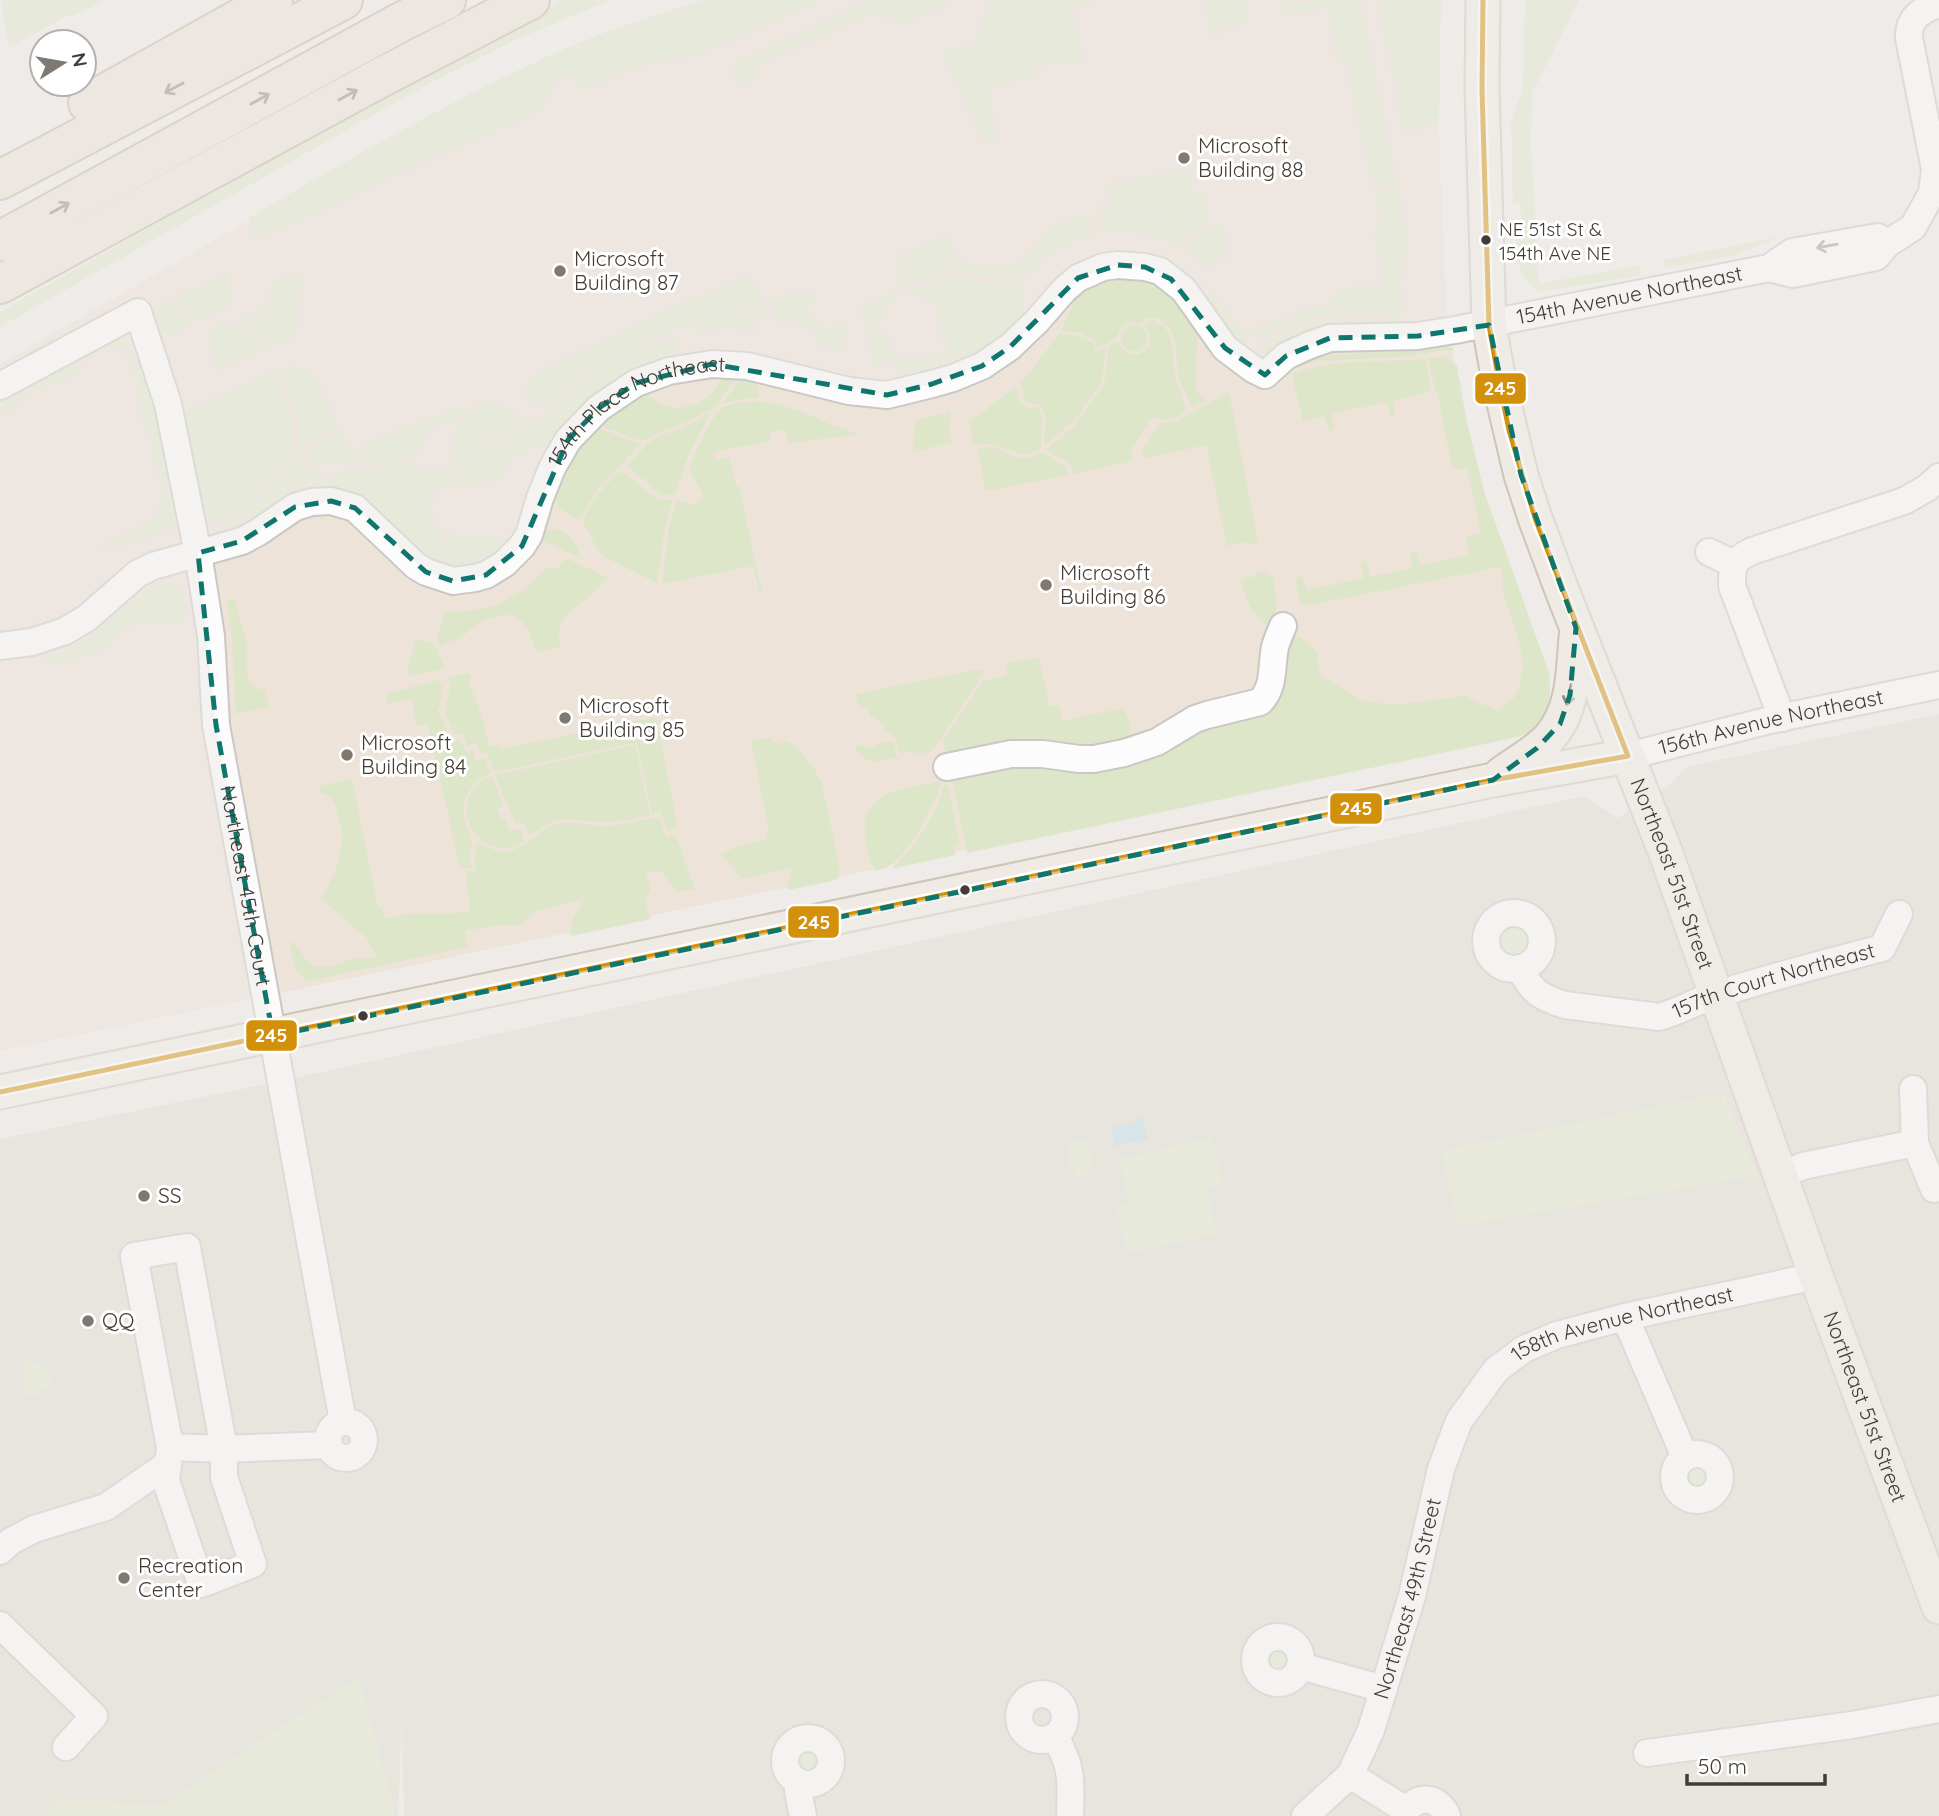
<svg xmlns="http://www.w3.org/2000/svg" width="1939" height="1816" font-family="Quicksand,sans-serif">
	<rect width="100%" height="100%" fill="#eeebe8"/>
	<!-- residential -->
	<path fill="#e1ddd6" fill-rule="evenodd" d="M1939,714V1816H404L402,1723L398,1816H0V1139L295,1078L1583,796L1618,818L1671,784L1686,767ZM1723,1093L1757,1176L1459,1225L1441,1151Z"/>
	<!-- commercial -->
	<path fill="#ede3d9" d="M715,0H1438V113L1447,328L1481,495L1549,677L1523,734L0,1051V364L378,146Z"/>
	<!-- green -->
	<path fill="#dee6ca" d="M1,0H105L75,15L64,17L9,48Z
		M562,0H611L517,39L419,89L0,327V312C99,257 197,201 295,143C382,93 470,40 562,0Z
		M703,0H818L717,47L685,56L636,66L586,89L576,75C553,74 547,89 541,108L254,240L250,217C355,156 460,95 571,46C614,28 659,14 703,0Z
		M869,0H950C943,9 934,9 923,13C916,16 909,20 902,24L899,19L890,23L882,8L752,68L757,78L741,86L733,69L737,62Z
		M992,0H1096L1071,6L1082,58L1035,67L1036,76L986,87L997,138L983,141L943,51L970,46L980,40L979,26Z
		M1204,0H1244L1247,22L1217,29L1218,36L1212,38Z
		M1281,0H1300L1303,6L1314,0H1361L1362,4L1360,5L1396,180L1374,190L1345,56L1337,57L1327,6L1284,14Z
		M1378,0H1441L1439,122C1427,123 1417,130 1405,133Z
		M1525,0H1579L1532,93L1531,148L1539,284L1639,265L1641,275L1538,292C1513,272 1518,257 1516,228L1522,227L1520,204H1513L1511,121L1523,90Z
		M1186,169L1191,193L1202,191L1208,219L1196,216L1170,214L1157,211L1134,210L1101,214L1102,204L1112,202L1109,185Z
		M1397,184L1408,240L1400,282L1402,312L1337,315L1333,296L1342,294V291L1384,282L1374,233L1382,231L1376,195Z
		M1132,213L1191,218L1209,223L1177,245C1151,231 1127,230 1098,232L1100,218Z
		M1073,216L1092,217L1090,234C1073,236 1056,249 1043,260C1036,266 1030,273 1022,276C1003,284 987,277 969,274C943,269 906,281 890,301C881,313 877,327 868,339L861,306C873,297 880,301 890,294C896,289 898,282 903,277C915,264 937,260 953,262C973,264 992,272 1012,265C1039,255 1042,227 1073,216Z
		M1222,225L1228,255L1207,268L1182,248L1210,228Z
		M1782,236L1731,256L1665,268L1663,260Z
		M945,238L956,259C935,258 912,261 897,277L899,268L896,258Z
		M292,275L302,276L296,331L289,337L267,347L253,324L242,320L247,316L261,311L275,284Z
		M227,276C243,313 220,307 197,320L186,311L178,297Z
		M745,276L750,287L755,285L763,300L738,313L716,314L705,320L669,327L651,344L587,374L574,384L564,390L550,407L523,399C525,389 528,378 538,375L539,371Z
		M1140,276L1170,290L1199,331L1197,338L1196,386L1198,393L1206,401L1191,408C1188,398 1182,387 1179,377C1173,352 1183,333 1156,317L1146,318L1141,324C1129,318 1120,325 1117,338L1097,348L1095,341L1080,333L1061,331L1081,286L1096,279Z
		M954,277L998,285L1020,282L1024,292L1023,321L980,353L955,365L953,359L941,362L943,370L909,378C898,364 891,360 873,364L870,345L880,331L887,334C889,341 891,351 898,355C909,362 938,355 950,351L940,330L939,307L933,300L908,293L930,282Z
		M792,292C801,291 810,292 816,299L781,328L769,303Z
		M1212,295C1235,303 1224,322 1244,330L1249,351L1234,342L1204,299L1208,296Z
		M174,299L183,314L191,322L174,335L167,334L156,337L153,316L161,305Z
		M764,305L768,312L757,318L754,329L722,328L698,331L697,324L706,323L717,318L744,315Z
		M1330,305L1332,316C1303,317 1280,324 1258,343L1254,329L1273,325L1278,320L1292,317L1302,310Z
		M804,314L822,324L821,329L832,332L833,328L842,326V340L844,350L821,345C817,329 811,328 797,322Z
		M1400,317V323L1354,326L1271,356L1262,346C1300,314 1352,319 1400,317Z
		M1152,320C1179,329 1170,358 1176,379C1179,390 1186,401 1185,412C1174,419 1165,422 1153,416L1131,450L1133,461L1073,474L1071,465L1046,450L1076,424L1104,385L1109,346L1118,341C1129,370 1164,348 1144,325Z
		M231,323C252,325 255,330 263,349L216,371C213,357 204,337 218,329L219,326Z
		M1121 338a13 13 0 1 1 26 0a13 13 0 1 1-26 0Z
		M1059,334L1079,336L1094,343L1096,352L1106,348L1101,383L1074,421L1044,446L1046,418L1040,404H1029L1025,401L1021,383Z
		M114,337L127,341L137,350L151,389L173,489L163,487C154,470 156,451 150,433C147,426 142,421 141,413C138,389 141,363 120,346C103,344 94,355 79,362L76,374L59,383L47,384L30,394L22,404L6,412L0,411V392Z
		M676,339L679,357L576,416L554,408L565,394L578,388L596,373L641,352Z
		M1445,346L1453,348L1454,351L1446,350L1403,357L1318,361L1298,366L1287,373L1284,369L1314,356L1403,351Z
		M1444,356L1457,366L1466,418L1484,491L1549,673C1553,699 1546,729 1518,737L967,853L952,778L1253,714L1292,636H1300L1317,652L1319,674L1363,701L1396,705L1465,696L1498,711C1504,707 1511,702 1515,696C1531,668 1517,633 1507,605C1503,593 1502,579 1500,567L1315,604L1302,605L1300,602L1295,578L1302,575L1307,590L1364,578L1361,562L1363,561H1366L1370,577L1413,568L1410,554L1412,552L1417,553L1420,566L1469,555L1466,536L1481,533L1467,468L1454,470L1452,468L1437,391H1435L1428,358Z
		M1425,358L1431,392L1393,400L1395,417L1390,416L1387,402L1331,414L1334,428L1329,431L1324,416L1303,421L1292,376C1312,360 1383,362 1411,360Z
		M293,367C319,371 333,415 342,436L328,432L311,441L299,449L296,438L300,428L292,402L278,371Z
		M274,373L288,405L294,427L290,437L295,453C287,461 278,468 271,476C264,484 261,493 256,500C246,513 230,526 214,521L209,512L205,514L206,518L202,520L183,426L184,417L189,410Z
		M738,374L715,407L687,422L661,431L645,440L635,439L596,424L645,390C659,410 684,413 705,399C713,394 718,385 722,377Z
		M744,375L757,378L758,398H746L722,404Z
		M1016,386L1021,404L1028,408L1038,407L1042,418L1041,449L1025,455L993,444L976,445L973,443L969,421L973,418L974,419Z
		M1229,392L1258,542L1250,544L1246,542L1227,546L1206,445L1143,459L1141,452L1160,423L1177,421Z
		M489,401H495L516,417H536L506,435L468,447L453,460C451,434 464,410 489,401Z
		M756,401C795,403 823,425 860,434L788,443L785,429L770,432L771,441L713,452L715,460L730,457L736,486H739L762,593H759L753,566L662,584L669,528L677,501C688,504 695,507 703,497L702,493L689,468L706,431L720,408L735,403Z
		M461,407L463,412L457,420C426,423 430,431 418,456L409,460L318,464L302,453L329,438L344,441L350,454L433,415L435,419Z
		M951,411L949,434L952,442L913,452C912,441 916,431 915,420Z
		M551,412L573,419L553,446C540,442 515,452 507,462C503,469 502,476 494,480C482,487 469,483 456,485L454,465L470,451L503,440Z
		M711,412L689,454L674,495H660L648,484L649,482L644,478L642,479L627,466L647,444L655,438L684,427Z
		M594,426L634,442L642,443L597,490L581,516L577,519L558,508L553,498L564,467Z
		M991,447C1002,449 1014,459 1025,458C1030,458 1037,454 1042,452L1066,467L1067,475L986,491L977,449Z
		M297,458C307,468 314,463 322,477C304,486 284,482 265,492L272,480Z
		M409,463C418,476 438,470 451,467L452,485L436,490L432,499C421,493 409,491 398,486C389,481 382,474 375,467Z
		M372,467C391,490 409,489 432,503L429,512L440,528L445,532L439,567L431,564L379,512L367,503L219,532L220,528C244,526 252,500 273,492C286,486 301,489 315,484C322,482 328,477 335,475C347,471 360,469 372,467Z
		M621,471L659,500H672L664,534L657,583L603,556C593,548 592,533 583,524C587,504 606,484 621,471Z
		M162,490L173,492L180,526L102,551L101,549L105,546L139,529C143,524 148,523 153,519C161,512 161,500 162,490Z
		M555,529C574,534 575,544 583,560L538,538C540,530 548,529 555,529Z
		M448,534C469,542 483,530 506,539L498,547L502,551C483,570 467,568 442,568Z
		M566,558L609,578C603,583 598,589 592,594C571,612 554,616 560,648L535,652C529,618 515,607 481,621C475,624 470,631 464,635C457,640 447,642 439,646L436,639L446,612C490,611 516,602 546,568C556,571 561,565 566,558Z
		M1267,571L1268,575L1272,574C1276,592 1281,611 1269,627C1252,615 1245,600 1241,580L1253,577L1256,573Z
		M174,583L180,586L184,599L180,624L145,621L126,626L109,643L92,655L77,657L63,663L49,660L44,661L43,658C61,652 77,645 93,634C116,618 144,583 174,583Z
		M227,598L235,601C238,614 243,626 246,639C250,659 237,686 265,690L269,707L236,714L232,640Z
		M417,639L435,645L445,669L408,676L407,668Z
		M1039,657L1050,707L1059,705L1062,721L1123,708L1130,723L1129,739L1094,747L946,755L943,741L983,681L1007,675V663Z
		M979,669L984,672L932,751L915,755L914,751L902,754L899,752L896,737L889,734L888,731H884L883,724L876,720L875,717L870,718L868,708L862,709L859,706L856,694Z
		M470,673L471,679L468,680L482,717L489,747L500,745L501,749L656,717L678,828L668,831L661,812L652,814L637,742L494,772L487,752L481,754L476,742L468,746L462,733L455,735L444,711L448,709L446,702L449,700L447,694L451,692L448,686L452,684L448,677Z
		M439,680L443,689L440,691L443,697L438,700L441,706L437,708L452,743L460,740L466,752L472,750L477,761L485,758L490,773C471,781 459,801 465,822C468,833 472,837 473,849L469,850L471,868L460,869L428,724L417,726L411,699L388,704L386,694Z
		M767,738H772V742L782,744L784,740L793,744L802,753L815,770L822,784L839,864L838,878L832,881L788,890L787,883L793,868L743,879L720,854L736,847L767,839L768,827L751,741Z
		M887,740L888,742L893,741L897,758L891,760L890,758L884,759V761C869,764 862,759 854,748L861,744L867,749Z
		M635,745L650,815C636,818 621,822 606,822C571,823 559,810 529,837L523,822L516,824L495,775Z
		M492,776L503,806L497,808L502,819L505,818L510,831L520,828L525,841C477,871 440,794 492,776Z
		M352,779L378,908L382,907L385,919L410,913H456L470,911L466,872L476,871L474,855H477L476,841C485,846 495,853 506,852C527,850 537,829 557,824C573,820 589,826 605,826C624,825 641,821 659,817L666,837L675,834L695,889L677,892L662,872L647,873L646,877C656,888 648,889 646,900C645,906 649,914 651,919L571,936C569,920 578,911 584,899L537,911L519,925H497L465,931L467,947L309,981C293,976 293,956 290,941C301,946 302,959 312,964C329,973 339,960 355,959C362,958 370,959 377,958L366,937L321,899C333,879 342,858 342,835C342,828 339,819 337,813C335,803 331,795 320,793L319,786Z
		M942,781C934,805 903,873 875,870C868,860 865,845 865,833C862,788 909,789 942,781Z
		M948,785L959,842L954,849L955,855L891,869C916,845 934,820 944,786Z
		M1500 941a14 14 0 1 1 28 0a14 14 0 1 1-28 0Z
		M1722,1093L1757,1176L1459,1226L1441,1151Z
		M1083,1138C1090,1144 1093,1162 1091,1171L1082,1176H1077C1070,1168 1065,1153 1068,1143Z
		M1212,1138L1223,1184L1207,1188L1217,1234L1127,1254L1116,1205L1129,1202L1119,1159Z
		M35,1361L52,1373V1384L32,1397L24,1393L22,1362Z
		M1683 1477a14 14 0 1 1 28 0a14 14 0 1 1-28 0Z
		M1264 1660a14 14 0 1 1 28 0a14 14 0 1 1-28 0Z
		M359,1676L396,1816H46L58,1798L161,1806Z
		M794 1760a14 14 0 1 1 28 0a14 14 0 1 1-28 0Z"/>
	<!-- water -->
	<path fill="#bcdbe9" d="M1143,1118L1148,1139L1114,1146L1111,1128L1135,1123V1120Z"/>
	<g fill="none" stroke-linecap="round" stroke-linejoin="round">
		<!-- minor casing -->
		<g stroke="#cac7c4" stroke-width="30">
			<g id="minor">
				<path d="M1769,268L1793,274L1876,257L1887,244L1913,227L1932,193L1935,169L1909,38C1908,18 1921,10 1939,4"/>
				<path id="s1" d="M0,386L138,312L168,404L198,553L211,636L216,725L343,1422"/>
				<path d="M1709,552L1734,564"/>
				<path id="s2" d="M0,646L32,642L65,631L87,618L137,574L153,566L242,541L257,533L295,507L312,502L331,501L355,508L416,566L426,572L453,581L475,578L486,575L504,564L522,546L529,535L540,498L552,468L568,440L599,408L636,383L669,371L712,364L747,366L849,391L887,395L932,384L953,378L982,366L1010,347L1037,321L1064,290L1078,278L1103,267L1118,265L1145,267L1160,271L1184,290L1225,348L1253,369L1265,375L1286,356L1310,345L1330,338L1418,336L1455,330L1769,268L1792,252L1878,237L1887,244"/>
				<path d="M1782,718L1732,586C1732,565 1733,560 1752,551L1904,501L1927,488L1939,477"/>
				<path id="s3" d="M1628,756L1770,720L1939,685"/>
				<path d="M947,767L1011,754H1043L1079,759H1094L1124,753L1157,742L1195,719L1207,715L1260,702C1275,687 1271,667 1275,647C1277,640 1280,633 1283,626"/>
				<circle cx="1514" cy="941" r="28"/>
				<path id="s4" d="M1520,968C1532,992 1539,997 1565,1005L1659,1017C1679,1012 1696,1001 1715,995C1770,977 1826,963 1882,948L1899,914"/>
				<path d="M1913,1089L1915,1143L1934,1189"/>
				<path d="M1781,1175L1803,1166L1915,1143"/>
				<path d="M187,1247L224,1449V1477L253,1564L201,1584L166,1481L170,1447L134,1256Z"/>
				<path d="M1625,1317L1685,1457"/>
				<circle cx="346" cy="1440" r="18"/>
				<path d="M170,1447L224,1449L329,1445"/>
				<circle cx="1697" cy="1477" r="23"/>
				<path d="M0,1551L11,1541L34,1529L106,1507L168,1464"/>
				<path d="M0,1625L94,1716L66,1747"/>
				<circle cx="1278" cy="1660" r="23"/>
				<path d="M1300,1666L1384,1689"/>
				<circle cx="1042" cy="1717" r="23"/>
				<path d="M1055,1736C1073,1769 1071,1780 1070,1816"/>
				<circle cx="808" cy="1761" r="23"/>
				<path d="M1647,1753L1852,1725L1939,1709"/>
				<path d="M1350,1775L1406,1810"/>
				<path d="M800,1783L798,1791L803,1816"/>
				<path id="s5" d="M1305,1816L1350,1775L1371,1730L1412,1596L1441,1469L1459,1421L1496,1370L1524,1349L1557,1335L1625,1317L1816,1276"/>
				<path d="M1404,1816C1413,1794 1438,1794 1447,1816"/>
			</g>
		</g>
		<!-- major casing -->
		<g stroke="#cfc5b7" stroke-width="37">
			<g id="major">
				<path id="s6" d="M1483,0L1482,89L1489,325L1499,382L1521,475L1535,518L1563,593L1665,851L1816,1276L1939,1607"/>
				<path d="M1501,774C1517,762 1537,752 1550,737C1574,709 1573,672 1576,637"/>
				<path d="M0,1092L1493,780L1628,756"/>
			</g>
		</g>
		<!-- highway casing -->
		<g stroke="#c4b6a5" stroke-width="42">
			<path id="highway" d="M88,103L273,0
				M0,180L343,0
				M0,241L401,22L446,0
				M0,284L378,79L530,0"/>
		</g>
		<!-- minor -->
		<use href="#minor" stroke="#fcfcfc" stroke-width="26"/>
		<!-- major -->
		<use href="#major" stroke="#efeae4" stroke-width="33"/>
		<!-- highway -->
		<use href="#highway" stroke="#e9e2da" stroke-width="38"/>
		<!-- bus-1 casing -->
		<g stroke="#fff" stroke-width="10">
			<path id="bus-1" d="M1483,0L1482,89L1489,325L1499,382L1509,430L1535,518L1628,756
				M0,1092L1493,780L1628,756"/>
		</g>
		<!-- bus-1 -->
		<use href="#bus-1" stroke="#d3910b" stroke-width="5"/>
	</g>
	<!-- one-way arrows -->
	<defs><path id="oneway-shaft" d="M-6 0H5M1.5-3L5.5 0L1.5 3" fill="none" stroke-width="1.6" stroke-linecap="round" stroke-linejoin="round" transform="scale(1.75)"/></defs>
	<g stroke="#8e877f">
		<use href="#oneway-shaft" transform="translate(174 88) rotate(152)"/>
		<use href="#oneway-shaft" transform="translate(348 95) rotate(-29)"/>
		<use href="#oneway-shaft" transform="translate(260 99) rotate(-29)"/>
		<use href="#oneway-shaft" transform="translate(60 208) rotate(-29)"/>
	</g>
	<use stroke="#a09c98" href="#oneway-shaft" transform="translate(1827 246) rotate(170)"/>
	<use stroke="#908a84" href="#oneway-shaft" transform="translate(1569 695) rotate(102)"/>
	<!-- marked area -->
	<path d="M0 0H1939V1816H0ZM1118,265L1145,267L1171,279L1225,348L1265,375L1286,356L1330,338L1418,336L1489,325L1521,475L1576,628L1570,695L1560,724L1537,748L1493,780L273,1036L216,725L198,553L242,541L295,507L331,501L355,508L426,572L453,581L486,575L522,546L568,440L599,408L636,383L712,364L887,395L932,384L982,366L1010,347L1078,278Z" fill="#eeebe8" fill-opacity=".55" fill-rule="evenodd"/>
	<path fill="none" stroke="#0f766e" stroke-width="5" stroke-dasharray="14 9" stroke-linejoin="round" d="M1118,265L1145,267L1171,279L1225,348L1265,375L1286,356L1330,338L1418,336L1489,325L1521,475L1576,628L1570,695L1560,724L1537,748L1493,780L273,1036L216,725L198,553L242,541L295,507L331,501L355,508L426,572L453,581L486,575L522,546L568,440L599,408L636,383L712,364L887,395L932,384L982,366L1010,347L1078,278Z"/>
	<!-- markers -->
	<g fill="#7f7974" stroke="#fff" stroke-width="2.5">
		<circle cx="1184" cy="158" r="7"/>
		<circle cx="560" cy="271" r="7"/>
		<circle cx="1046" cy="585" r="7"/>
		<circle cx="565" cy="718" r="7"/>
		<circle cx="347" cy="755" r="7"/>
		<circle cx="144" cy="1196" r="7"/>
		<circle cx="88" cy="1321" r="7"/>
		<circle cx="124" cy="1578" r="7"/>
	</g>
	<g fill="#433c35" stroke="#fff" stroke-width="2.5">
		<circle cx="1486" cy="240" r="6"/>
		<circle cx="965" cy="890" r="6"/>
		<circle cx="363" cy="1016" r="6"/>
	</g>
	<g text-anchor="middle" stroke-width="6" stroke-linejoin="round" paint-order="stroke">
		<!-- bus labels -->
		<g font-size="19" fill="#433c35" stroke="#fff" text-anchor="start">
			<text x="1499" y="236">NE 51st St &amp;<tspan x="1499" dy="24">154th Ave NE</tspan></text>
		</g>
		<!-- poi labels -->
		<g font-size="21" fill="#433c35" stroke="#fff" text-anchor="start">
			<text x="1198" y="153">Microsoft<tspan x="1198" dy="24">Building 88</tspan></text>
			<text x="574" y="266">Microsoft<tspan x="574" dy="24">Building 87</tspan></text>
			<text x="1060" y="580">Microsoft<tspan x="1060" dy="24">Building 86</tspan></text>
			<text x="579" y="713">Microsoft<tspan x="579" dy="24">Building 85</tspan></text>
			<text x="361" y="750">Microsoft<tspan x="361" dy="24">Building 84</tspan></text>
			<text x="158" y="1203">SS</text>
			<text x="102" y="1328">QQ</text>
			<text x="138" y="1573">Recreation<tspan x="138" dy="24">Center</tspan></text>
		</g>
		<!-- street labels -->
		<g font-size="21" fill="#433c35" stroke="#fff">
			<text dy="7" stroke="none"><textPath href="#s2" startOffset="1906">154th Avenue Northeast</textPath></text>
			<text dy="7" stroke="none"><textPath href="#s2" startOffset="791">154th Place Northeast</textPath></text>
			<text dy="7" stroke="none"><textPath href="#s3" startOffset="147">156th Avenue Northeast</textPath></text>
			<text dy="7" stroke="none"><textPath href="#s6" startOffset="905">Northeast 51st Street</textPath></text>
			<text dy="7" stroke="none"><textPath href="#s1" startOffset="742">Northeast 45th Court</textPath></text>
			<text dy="7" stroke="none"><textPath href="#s4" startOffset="276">157th Court Northeast</textPath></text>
			<text dy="7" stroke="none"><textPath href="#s5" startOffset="632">158th Avenue Northeast</textPath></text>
			<text dy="7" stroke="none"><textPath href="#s6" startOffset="1472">Northeast 51st Street</textPath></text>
			<text dy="7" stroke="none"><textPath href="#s5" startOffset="247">Northeast 49th Street</textPath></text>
		</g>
	</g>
	<g stroke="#fff" stroke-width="2.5">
		<rect x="1474" y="372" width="53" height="33" rx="7" fill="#d3910b"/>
		<rect x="1329" y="792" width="54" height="33" rx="7" fill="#d3910b"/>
		<rect x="787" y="905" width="53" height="34" rx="7" fill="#d3910b"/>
		<rect x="245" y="1019" width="53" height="33" rx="7" fill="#d3910b"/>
	</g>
	<g font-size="19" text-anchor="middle" font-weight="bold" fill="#fff">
		<text x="1500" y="395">245</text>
		<text x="1356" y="815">245</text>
		<text x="814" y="929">245</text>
		<text x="271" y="1042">245</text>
	</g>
	<!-- north arrow -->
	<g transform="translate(63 63) rotate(79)"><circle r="33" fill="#ffffff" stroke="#b4b1ae" stroke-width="2"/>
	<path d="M0-5L12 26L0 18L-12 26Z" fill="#7f7974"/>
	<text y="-10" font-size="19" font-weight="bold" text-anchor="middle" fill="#433c35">N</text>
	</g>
	<!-- scale -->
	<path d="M1687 1774v10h138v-10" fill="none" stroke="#433c35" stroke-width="3.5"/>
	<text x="1698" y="1774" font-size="21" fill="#433c35" stroke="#ffffff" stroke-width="5" paint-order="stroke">50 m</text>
</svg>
